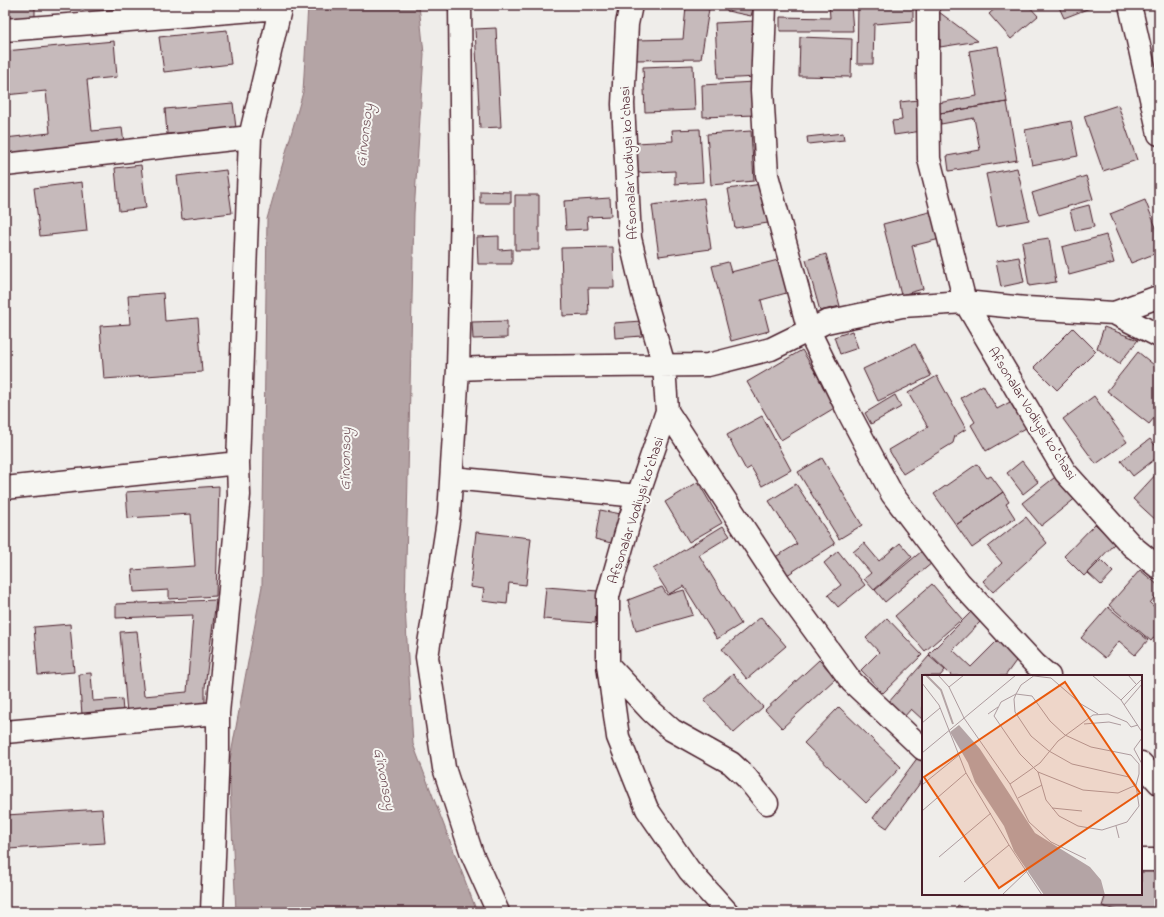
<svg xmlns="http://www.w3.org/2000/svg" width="1164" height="917" font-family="'Indie Flower',sans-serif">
	<rect width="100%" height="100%" fill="#efedea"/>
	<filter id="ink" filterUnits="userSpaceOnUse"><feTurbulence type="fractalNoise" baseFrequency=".025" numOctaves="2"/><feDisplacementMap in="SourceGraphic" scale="8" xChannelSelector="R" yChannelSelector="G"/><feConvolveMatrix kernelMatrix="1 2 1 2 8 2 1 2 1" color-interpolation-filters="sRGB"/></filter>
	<g filter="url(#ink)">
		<!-- water -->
		<path fill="#b4a4a5" stroke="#8a6f74" d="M308,5H419L424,54L414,213L405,607L413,744L477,912H236L229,765L262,586L267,219L303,92Z"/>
		<!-- building -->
		<path fill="#c6babb" stroke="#4a1f2b" d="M5,5H35V19L5,21Z
			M728,5H754L751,16L727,11Z
			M829,5H851L853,31H780V17L830,18Z
			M858,5H913V21L874,24L873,64H857Z
			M999,5H1028L1038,16L1011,39L989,14Z
			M1058,5H1094L1095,6L1064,18Z
			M686,7L709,9L701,59L635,60V40L683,39Z
			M939,12L978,41L940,47Z
			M755,21L757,77L718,79L715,23Z
			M496,28L501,127L480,128L475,29Z
			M227,30L231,64L164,72L159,37Z
			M800,37L852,39L851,77L799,76Z
			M114,41L117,77L87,80L92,131L122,128L124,143L5,155V138L50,133L46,91L5,95V51Z
			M998,46L1007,102L940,113L938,103L977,96L969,51Z
			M693,65L695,110L645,112L643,67Z
			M754,82L755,115L703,117L702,85Z
			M918,100L922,131L894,135L892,121L902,120L900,102Z
			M1007,102L1017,160L949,171L947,156L980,150L974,118L941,124L940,113Z
			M233,103L236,128L167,134L165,109Z
			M1118,105L1137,160L1103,171L1084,116Z
			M1071,121L1078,156L1032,165L1025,130Z
			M700,129L703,182L675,184V171L637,173L636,143L673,141L672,130Z
			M751,131L754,181L711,185L707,134Z
			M843,133L844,140L808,144L807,137Z
			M141,165L146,208L119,211L115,168Z
			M1017,168L1029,220L997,226L986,174Z
			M226,170L232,213L182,219L177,176Z
			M1086,176L1093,199L1039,215L1032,193Z
			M82,182L87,231L40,236L34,188Z
			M761,184L768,223L735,228L728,189Z
			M480,191L511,192V203H480Z
			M515,195H539V250H515Z
			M610,198L611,216L587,217L588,229L566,230L564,201Z
			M704,198L711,249L659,256L652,205Z
			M1145,200L1159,235V252L1131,263L1110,214Z
			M1089,205L1094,227L1075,231L1070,210Z
			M937,210L944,238L912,246L923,289L901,295L883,224Z
			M1106,235L1114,263L1069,275L1062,247Z
			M499,236V250L512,249V264H478L477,237Z
			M1049,238L1056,282L1029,286L1022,242Z
			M613,247L614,288H588L589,315L563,316L561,248Z
			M826,254L840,306L820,311L806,260Z
			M1019,257L1024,282L1001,287L996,261Z
			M782,259L790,292L761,300L769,331L731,341L712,266L728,262L731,272Z
			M163,293L165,321L198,318L202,372L104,379L100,326L130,324L128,296Z
			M507,321V338L473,339L472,322Z
			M641,321L642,336L615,338L614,323Z
			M1104,327L1138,340L1119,364L1097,348Z
			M1073,328L1096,351L1057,390L1034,367Z
			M852,331L858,348L840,354L834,337Z
			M915,344L931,376L878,401L863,369Z
			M802,350L836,407L781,440L747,382Z
			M1138,352L1159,369V412L1149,424L1107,391Z
			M937,376L966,429L955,436L953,443L903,474L889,450L928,427L908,393Z
			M983,385L997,409L1010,402L1026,428L986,451L971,425L975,422L961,398Z
			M895,395L901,407L871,424L865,413Z
			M1094,396L1127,442L1096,464L1063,419Z
			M762,416L791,470L762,486L751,467L746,470L727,435Z
			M1150,439L1159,450V456L1133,476L1121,461Z
			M822,458L862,525L839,539L798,472Z
			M1022,461L1038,482L1023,494L1007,473Z
			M977,464L987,478L991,476L1003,492L956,525L934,494Z
			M1159,471V521L1158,522L1133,499Z
			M1059,474L1077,497L1041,526L1022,503Z
			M698,482L722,523L689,542L665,502Z
			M796,484L835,544L784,577L772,559L797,544L769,501Z
			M219,486L216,596L169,599V590L134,592L132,570L195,566L191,514L128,518L126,492Z
			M1003,492L1009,502L1006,504L1015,518L972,548L956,525Z
			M600,510L621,514L615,544L595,539Z
			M1026,517L1047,543L993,592L983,581L1002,563L988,547Z
			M1095,524L1115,543L1084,576L1064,556Z
			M723,526L730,536L699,555L741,624L717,639L684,586L669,594L653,569Z
			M476,532L531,538L526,585L509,583L507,604L482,601L484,589L470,587Z
			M864,543L879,561L900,543L912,557L874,590L864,579L871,573L853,552Z
			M838,551L865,585L838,607L828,595L841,585L824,563Z
			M922,551L932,563L885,602L875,590Z
			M1101,560L1113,572L1101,585L1088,573Z
			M1140,570L1159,586V592L1150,603L1159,611V631L1151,641L1109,605Z
			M932,584L962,619L925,651L895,616Z
			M546,587L598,591L595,623L543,619Z
			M662,587L667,595L684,590L693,615L636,631L628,600Z
			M216,600L205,687V709L127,713L120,632L137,631L144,696L187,692L193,615L116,618V604Z
			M1108,607L1148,640L1135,655L1119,641L1105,658L1081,638Z
			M972,611L981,621L953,650L971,667L999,639L1018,658L1005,676H952L929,654Z
			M761,617L786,646L747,679L722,649Z
			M887,618L922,655L883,693L861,670L879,652L866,638Z
			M70,624L74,672L38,675L34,627Z
			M929,656L945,670L940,676H923V720L911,709L904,717L888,703Z
			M819,660L836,678L782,728L765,710Z
			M91,673L93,701L122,699L123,712L82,715L79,674Z
			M733,674L763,707L734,733L704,700Z
			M839,707L901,767L866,803L804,743Z
			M918,757L923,760V779L887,828L873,818Z
			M102,809L105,843L8,849L6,815Z
			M1141,868L1159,873V888L1152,912H1122L1102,906L1106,894H1141Z
			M958,905L971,912H954Z"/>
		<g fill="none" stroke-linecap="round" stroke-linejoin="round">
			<!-- minor casing -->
			<g stroke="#4a1f2b" stroke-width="25">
				<path id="minor" d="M460,5L462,206L458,369L449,514L427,657L444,768L472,854L498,912
					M631,5L627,24L623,104L630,238L643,293L664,365L667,411L630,519L608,596V665L618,737L647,809L689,870L727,912
					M765,5L762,90L767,175L809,331L850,415L892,494L959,582L1035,664L1049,676
					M928,5V76L929,159L965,302L1065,472L1132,546L1159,568
					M1130,5L1159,134
					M5,30L280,8
					M5,165L250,137
					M1114,313L1159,336
					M458,369L508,367L708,365L771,349L826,322L902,306L965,302L1026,308L1114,313L1155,298H1159
					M667,411L779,582L852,682L923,749
					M452,478L638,496
					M5,488L238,463
					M608,665L651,711L672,730L731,763L746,777L767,803
					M5,732L218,713
					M1141,763L1159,783
					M1141,860H1159
					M212,912L218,749V713L239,495L238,463L250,137L281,5"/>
			</g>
			<!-- minor -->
			<use href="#minor" stroke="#f6f6f2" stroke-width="22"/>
		</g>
	</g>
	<g text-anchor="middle" stroke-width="4" stroke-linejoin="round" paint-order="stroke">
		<!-- street labels -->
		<g font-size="14" fill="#4a1f2b" stroke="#f6f6f2">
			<text transform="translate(628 163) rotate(-93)" y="5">Afsonalar Vodiysi koʻchasi</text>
			<text transform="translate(1033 413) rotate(58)" y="5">Afsonalar Vodiysi koʻchasi</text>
			<text transform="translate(635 510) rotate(-72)" y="5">Afsonalar Vodiysi koʻchasi</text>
		</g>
		<!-- water labels -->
		<g font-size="15" font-style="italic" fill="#6f4e56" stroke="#f6f6f2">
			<text transform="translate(364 135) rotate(-83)" y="5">G‘irvonsoy</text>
			<text transform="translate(345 459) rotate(-89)" y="5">G‘irvonsoy</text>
			<text transform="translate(385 779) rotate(79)" y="5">G‘irvonsoy</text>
		</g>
	</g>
	<!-- overview -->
	<g transform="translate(922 675)">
		<rect width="220" height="220" fill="#efedea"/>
		<path d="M37,50L58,74L113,158L168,192L179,205L183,220H122L92,176L82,151L53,107L46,88L28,57Z" fill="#b4a4a5"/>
		<path fill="none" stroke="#b4a4a5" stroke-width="2" d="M4,0L19,15L31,49"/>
		<path fill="none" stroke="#ad9b9e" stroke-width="1" d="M16,0L27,12M42,0L27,12L42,43L88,109L107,147L129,167L164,184M113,0L99,10L94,19L92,24L93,37L109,61L127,76L150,89L207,102L214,110L217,131L205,147L180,155L156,151L137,141L124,125L116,97L98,79L72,41L79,27L94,19L110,21L128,46L143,60L169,72L209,80L217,89V99L214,110L196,118L161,115L116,97M170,0L199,25L220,57M206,0L214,9M112,1L129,3L159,29L176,39M0,8L17,30L44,98L87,170L120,220M199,25L220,4M202,30L220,9M66,39L76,32M0,48L18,33M162,49L187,47L199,50M220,63L212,74L220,89M0,78L94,0M88,109L118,88L136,66L171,40L186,39L205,47L209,52L216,50M0,110L37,80M96,123L120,110M130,133L160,136M0,136L44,98M194,151L197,163M17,182L69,138M42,207L87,170M80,220L104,197"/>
		<path fill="#e8590c" fill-opacity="0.15" stroke="#e8590c" stroke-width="2" d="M143,7L218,118L77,213L2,102Z"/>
		<rect width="220" height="220" fill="none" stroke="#4a1f2b" stroke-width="2"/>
	</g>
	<!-- margin -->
	<rect width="1164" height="917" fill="none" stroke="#f6f6f2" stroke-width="20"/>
	<rect x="10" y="10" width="1144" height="897" fill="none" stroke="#4a1f2b" stroke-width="1.5" filter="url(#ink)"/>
</svg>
